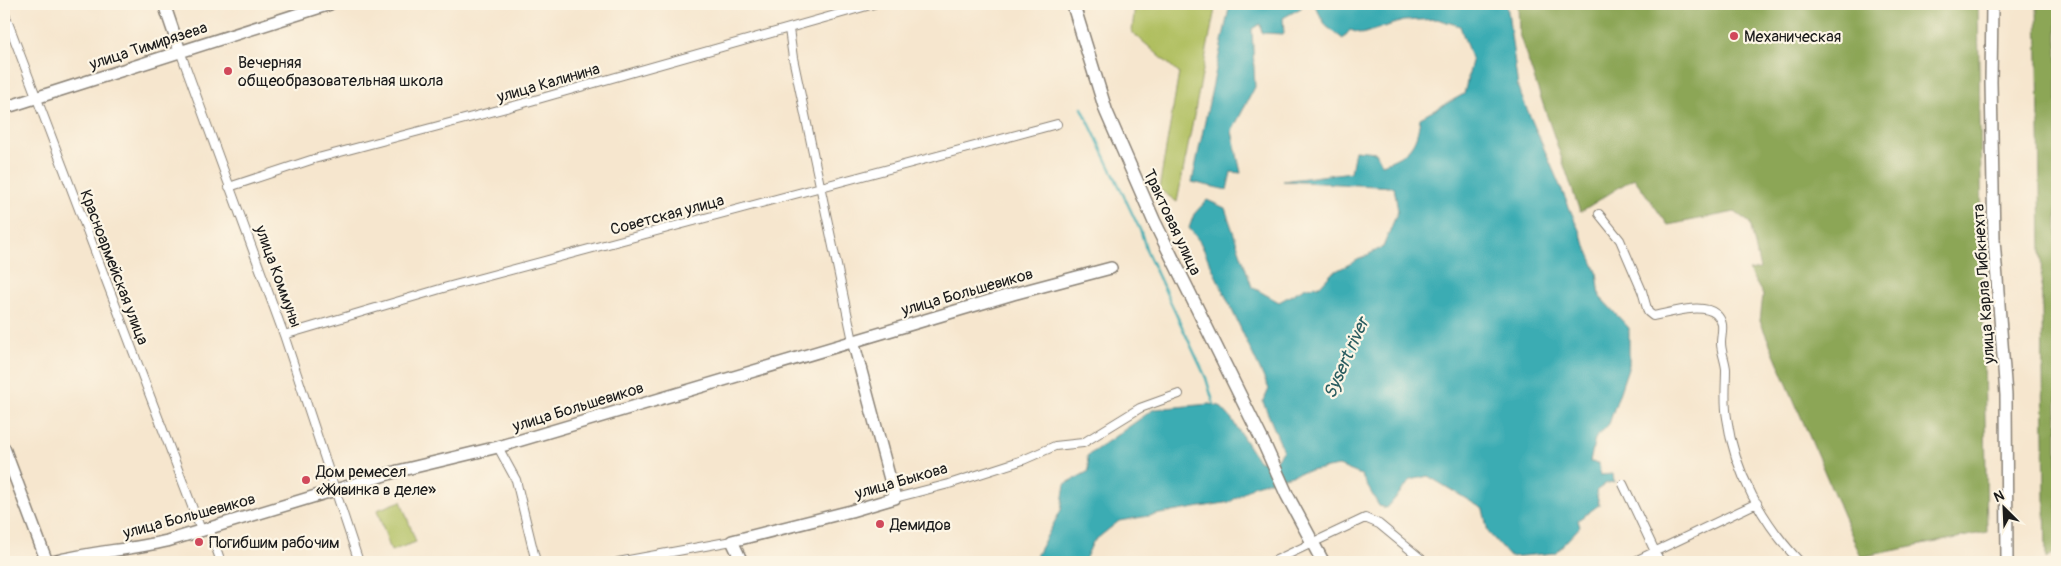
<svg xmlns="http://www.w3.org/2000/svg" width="2061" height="566" font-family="Pangolin,sans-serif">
	<rect width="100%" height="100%" fill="#fcf5e5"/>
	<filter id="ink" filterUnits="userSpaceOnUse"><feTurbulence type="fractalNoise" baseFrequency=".02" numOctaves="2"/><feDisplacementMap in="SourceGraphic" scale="10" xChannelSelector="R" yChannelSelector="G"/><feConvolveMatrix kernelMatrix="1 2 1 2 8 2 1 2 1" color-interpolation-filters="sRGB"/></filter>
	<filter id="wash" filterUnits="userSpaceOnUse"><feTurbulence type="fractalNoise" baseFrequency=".0096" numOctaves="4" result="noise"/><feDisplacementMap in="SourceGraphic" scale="20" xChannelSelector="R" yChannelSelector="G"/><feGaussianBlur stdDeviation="1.12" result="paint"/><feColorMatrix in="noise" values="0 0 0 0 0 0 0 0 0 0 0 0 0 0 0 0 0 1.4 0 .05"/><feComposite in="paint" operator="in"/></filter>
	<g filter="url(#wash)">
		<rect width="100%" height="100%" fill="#f6e6ce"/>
		<!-- green -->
		<path fill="#b0bf61" stroke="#666e3e" d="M1135,4H1216L1177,202L1159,189L1179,73L1132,32Z
			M401,501L416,542L391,551L377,510Z"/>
		<!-- forest -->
		<path fill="#8ca657" stroke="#54613a" d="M1518,4H1978L1987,532L1861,557L1760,321L1763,295L1749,271L1760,269L1750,223L1735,212L1668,225L1634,178L1580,212L1519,34Z
			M2037,4H2057V551L2046,559Z"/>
		<!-- water -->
		<path fill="#3bacb3" stroke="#2c6468" d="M1230,4H1303L1301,8L1283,18L1284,34L1262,33L1260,24L1252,29L1255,87L1232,131L1241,173L1231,172L1227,190L1192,182Z
			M1314,4H1507L1518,88L1597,272L1600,297L1629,328V365L1609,424L1595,439L1590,462L1599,463L1600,475L1613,474L1614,482L1607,483L1596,491L1599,505L1578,520L1580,527L1555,553L1510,557L1488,532L1483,509L1428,476L1411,480L1387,508L1379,506L1361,475L1339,466L1303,472L1255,485L1230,502L1119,521L1093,542L1084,562H1026L1035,558L1061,510L1065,484L1089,471L1087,456L1154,409L1209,404L1220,406L1231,418L1258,461L1276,460L1283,450L1263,402L1269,389L1200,242L1189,228L1194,214L1207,200L1225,208L1252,287L1279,302L1306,287L1320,286L1332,273L1383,247L1398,211L1394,187L1283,181L1351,172L1355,150L1376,152L1382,164C1409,155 1417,145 1420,118L1464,94L1472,61L1460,26L1437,19L1403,21L1362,34L1350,30L1343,39L1326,26Z"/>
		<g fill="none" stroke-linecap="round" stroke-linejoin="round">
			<!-- stream -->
			<path stroke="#3bacb3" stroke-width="2.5" d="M1082,108L1141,232L1147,252L1206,378L1214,405"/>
		</g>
	</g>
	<g filter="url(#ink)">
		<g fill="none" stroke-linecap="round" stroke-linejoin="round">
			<!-- street casing -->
			<g stroke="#898175" stroke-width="10">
				<path id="street" d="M4,12L201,530
					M789,29L793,58L853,341
					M180,51L284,335L359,562
					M229,187L314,159L517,105L874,4
					M1599,214L1620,240L1642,291L1648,312L1653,316C1670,313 1702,302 1716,314C1726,323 1721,333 1721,343C1721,351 1725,360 1726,369C1726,385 1724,402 1727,418C1734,472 1763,523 1800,562
					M284,335L447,287L1057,124
					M498,447L516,480L536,562
					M1623,484L1660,562
					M895,498L949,484L1023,460L1055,446L1083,443L1140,408L1179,394
					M209,528L221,562
					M618,562L732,541
					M1272,562L1365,518L1379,524L1425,562
					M1633,562L1757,503"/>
			</g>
			<!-- secondary casing -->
			<g stroke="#898175" stroke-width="14">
				<path id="secondary" d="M164,4L180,51
					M1992,4L1991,82L1994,240L2006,395L2007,562
					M4,108L330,4
					M4,448L47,562
					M52,562C90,552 129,550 167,541L398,471L498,447L1013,294L1111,268
					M742,562L732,541L851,511L895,498L853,341"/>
			</g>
			<!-- primary casing -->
			<g stroke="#898175" stroke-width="15">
				<path id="primary" d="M1073,4L1106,111L1154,221L1265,446L1287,495L1323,562"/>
			</g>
			<!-- street -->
			<use href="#street" stroke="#fff" stroke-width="8"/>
			<!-- secondary -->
			<use href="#secondary" stroke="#fff" stroke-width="11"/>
			<!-- primary -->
			<use href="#primary" stroke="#fff" stroke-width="12"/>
		</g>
	</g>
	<!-- markers -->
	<g fill="#d1495b" stroke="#fcf5e5" stroke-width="2">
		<circle cx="1734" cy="36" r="5"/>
		<circle cx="228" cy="71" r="5"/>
		<circle cx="306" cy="480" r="5"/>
		<circle cx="880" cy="524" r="5"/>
		<circle cx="199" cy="542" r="5"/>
	</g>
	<g text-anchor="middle" stroke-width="4.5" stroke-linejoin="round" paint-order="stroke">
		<!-- poi labels -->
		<g font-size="16" fill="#1c1c1c" stroke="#fcf5e5" text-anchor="start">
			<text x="1744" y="42">Механическая</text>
			<text x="238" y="68">Вечерняя<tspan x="238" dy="18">общеобразовательная школа</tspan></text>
			<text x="316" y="477">Дом ремесел<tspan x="316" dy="18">«Живинка в деле»</tspan></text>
			<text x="890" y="530">Демидов</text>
			<text x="209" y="548">Погибшим рабочим</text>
		</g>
		<!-- street labels -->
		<g font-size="16" fill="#1c1c1c" stroke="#fcf5e5">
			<text transform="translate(148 45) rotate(-18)" y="6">улица Тимирязева</text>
			<text transform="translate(548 82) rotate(-16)" y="6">улица Калинина</text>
			<text transform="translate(667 214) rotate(-15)" y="6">Советская улица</text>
			<text transform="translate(1173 222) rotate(65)" y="6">Трактовая улица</text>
			<text transform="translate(115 267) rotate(69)" y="6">Красноармейская улица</text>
			<text transform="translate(279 276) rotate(70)" y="6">улица Коммуны</text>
			<text transform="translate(1983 284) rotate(-94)" y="6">улица Карла Либкнехта</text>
			<text transform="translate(967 291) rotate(-16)" y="6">улица Большевиков</text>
			<text transform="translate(578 406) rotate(-17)" y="6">улица Большевиков</text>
			<text transform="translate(901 480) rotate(-16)" y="6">улица Быкова</text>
			<text transform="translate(189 515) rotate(-15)" y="6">улица Большевиков</text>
		</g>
		<!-- water labels -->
		<g font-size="18" font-style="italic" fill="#2a5d60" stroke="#fcf5e5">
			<text transform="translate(1346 358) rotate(-66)" y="6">Sysert river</text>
		</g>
	</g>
	<!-- margin -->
	<rect width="2061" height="566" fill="none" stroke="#fcf5e5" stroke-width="20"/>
	<!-- north arrow -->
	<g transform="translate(2004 508) rotate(336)" stroke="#fcf5e5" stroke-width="4" paint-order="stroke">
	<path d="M0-4L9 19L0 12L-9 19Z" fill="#1c1c1c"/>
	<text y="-8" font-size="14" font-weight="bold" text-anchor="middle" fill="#1c1c1c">N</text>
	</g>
</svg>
